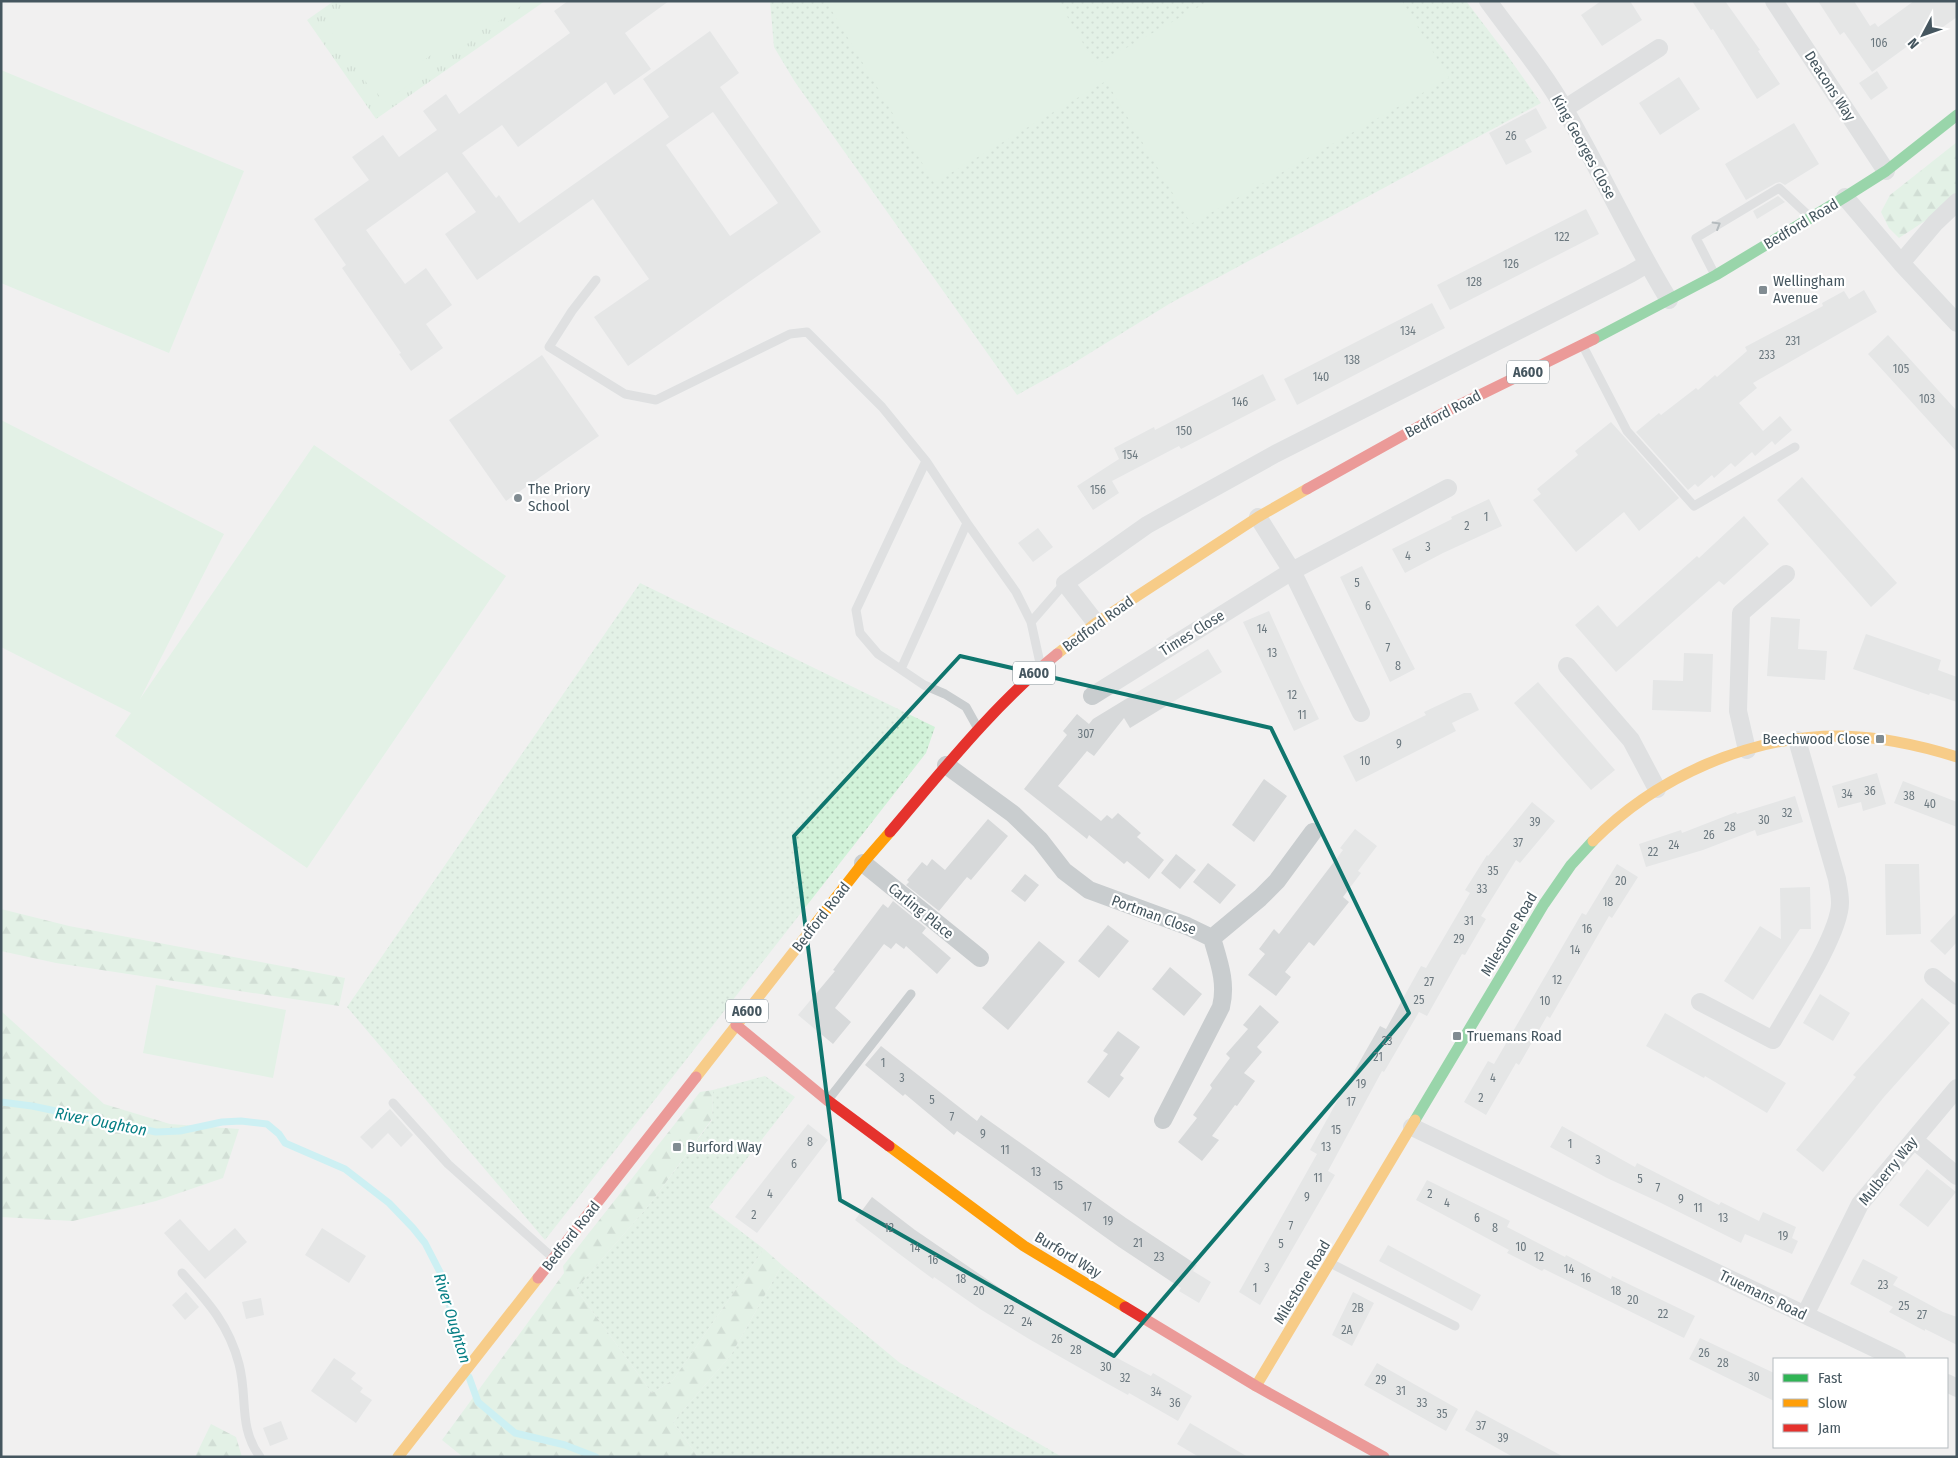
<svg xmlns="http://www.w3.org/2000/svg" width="1958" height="1458" font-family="'Fira Sans Condensed',sans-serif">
	<defs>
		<pattern id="grass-dots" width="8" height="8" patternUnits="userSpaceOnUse" patternTransform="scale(1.25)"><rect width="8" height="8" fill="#d2f2d9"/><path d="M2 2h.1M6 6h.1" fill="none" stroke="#acc7b3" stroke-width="1.8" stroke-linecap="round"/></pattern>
		<pattern id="forest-firs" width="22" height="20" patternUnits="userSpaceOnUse" patternTransform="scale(1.25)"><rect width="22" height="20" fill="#d2f2d9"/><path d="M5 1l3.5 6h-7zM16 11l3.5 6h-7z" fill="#acc7b3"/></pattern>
		<pattern id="park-tufts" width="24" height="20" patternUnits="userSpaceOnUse" patternTransform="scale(1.25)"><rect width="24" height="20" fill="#d2f2d9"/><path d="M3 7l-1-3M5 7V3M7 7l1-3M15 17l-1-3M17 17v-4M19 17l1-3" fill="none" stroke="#acc7b3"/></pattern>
	</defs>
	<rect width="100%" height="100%" fill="#f1f0f0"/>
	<!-- grass -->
	<path fill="url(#grass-dots)" d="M770,1H1466L1507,55L1541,103L1169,304L1069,366L1017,395L795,82L774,47Z
		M640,583L935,727L926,753L545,1240L347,1007Z
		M765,1076L795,1097L709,1207L764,1249L673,1380L652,1393L576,1289L650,1204L712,1120L713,1090Z
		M782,1265L900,1363L1062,1457H698L673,1422L731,1355Z"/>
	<!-- forest -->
	<path fill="url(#forest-firs)" d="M1957,142V193L1928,219L1899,238L1889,228L1881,212L1890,195Z
		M1,909L69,926L345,978L339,1006L56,963L1,951Z
		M1,1011L104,1104L170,1124L239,1129L223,1178L156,1201L73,1221L1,1217Z
		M713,1090L712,1119L650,1204L576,1289L652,1393L673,1380L764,1249L782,1265L731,1355L673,1422L698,1457H463L442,1440L564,1273L563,1266L700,1092Z
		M211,1424L236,1437L242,1457H195Z"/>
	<!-- park -->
	<path fill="url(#park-tufts)" d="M334,1H545L376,119L307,20Z"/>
	<!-- garden -->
	<path fill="#d2f2d9" d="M351,1H471L483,19L474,25L480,35L438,64L431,55L420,63L426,73L384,102L377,93L375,95L330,30L332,28L326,19Z
		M475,1H528L492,26Z
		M826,1H1058L1096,65L1209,1H1402L1449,78L1191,224L1106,81L934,183Z
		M1,70L244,171L169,353L1,283Z
		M1,420L224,534L140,699L314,445L506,576L307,868L115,736L131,713L1,647Z
		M156,985L286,1010L273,1078L143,1053Z"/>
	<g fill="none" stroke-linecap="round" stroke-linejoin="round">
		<!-- stream -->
		<path stroke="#a2f0f5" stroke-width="7" d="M1,1102L32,1106L156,1132L180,1131L222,1122L241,1121L267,1124L279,1134L285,1143L345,1169L389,1203L413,1228L425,1243L441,1274L464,1359
			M469,1377L478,1402L515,1433L565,1445L596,1457"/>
	</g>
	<!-- building -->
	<path fill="#d7d9da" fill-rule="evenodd" d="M568,1H669L625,33L651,69L614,95L606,82L518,147L502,125L462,153L496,198L499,195L519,223L669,117L643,79L710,31L739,73L720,87L821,232L628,366L594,317L649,279L593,199L477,280L445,234L476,212L447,172L366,230L405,284L426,268L452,305L426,324L443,348L411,371L399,354L401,353L342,268L346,265L314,219L369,180L352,157L383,135L399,157L437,130L423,111L446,94L459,114L570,33L554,11ZM713,112L778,203L730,236L666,145Z
		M1601,1H1630L1642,20L1602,46L1581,15Z
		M1692,1H1725L1760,50L1758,51L1780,84L1757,99L1713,29L1711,30Z
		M1818,1H1854L1870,26L1875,23L1878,27L1914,1H1957V17L1919,44L1916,40L1872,72L1844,32L1840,35Z
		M1877,71L1888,88L1871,100L1859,83Z
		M1679,77L1700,109L1660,135L1639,103Z
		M1536,108L1547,128L1525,140L1532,152L1506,165L1489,133Z
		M1794,123L1819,164L1785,185L1780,182L1776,183L1746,200L1725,164Z
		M1778,196L1785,202L1757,219L1753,211Z
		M1586,209L1599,234L1450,310L1437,285Z
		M1864,290L1877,312L1753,383L1757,388L1739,403L1763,431L1780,416L1792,430L1775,445L1772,441L1755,456L1752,452L1735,467L1731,463L1714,478L1712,475L1698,487L1695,484L1688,490L1636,432L1659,413L1661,415L1696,388L1698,390L1715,375L1717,377L1747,351L1745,347L1823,306L1822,303L1844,291L1849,299Z
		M1432,303L1445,328L1297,405L1284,379Z
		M1888,335L1957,411V452L1868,354Z
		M542,355L599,436L506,501L449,420Z
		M1263,374L1276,400L1181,449L1179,446L1112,481L1119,493L1093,510L1077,486L1119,459L1114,448L1154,427L1155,430Z
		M1611,422L1679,498L1639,531L1624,512L1576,552L1533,500L1541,494L1537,489L1578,455L1575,451Z
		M1802,477L1897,583L1871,607L1777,500Z
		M1489,499L1502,526L1443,553L1405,573L1392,549L1452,519L1451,517Z
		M1744,516L1769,544L1724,585L1719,581L1616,672L1575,625L1598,605L1617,627L1697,556L1699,558Z
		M1038,528L1053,547L1033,562L1018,543Z
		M1362,566L1415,669L1390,682L1340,577Z
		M1269,611L1300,680L1319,719L1294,731L1243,622Z
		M1771,617L1800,619L1798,649L1827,651L1825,680L1767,676Z
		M1866,634L1941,660L1938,670L1957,677V702L1930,693L1929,695L1853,669Z
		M1208,649L1222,672L1130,728L1124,718L1094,756L1087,751L1058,786L1101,821L1107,815L1112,819L1118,813L1141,833L1137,837L1164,860L1149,879L1127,861L1124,864L1089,835L1087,839L1024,789L1067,735L1063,731L1077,714L1089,724L1093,719Z
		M1684,653L1713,654L1711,712L1652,710L1653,680L1683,681Z
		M1538,682L1615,770L1591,790L1514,703Z
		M1464,693H1471L1479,710L1452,723L1456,731L1356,782L1343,756L1426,715L1424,712Z
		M1877,773L1886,804L1863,811L1861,802L1838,808L1832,786Z
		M1264,779L1287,796L1254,842L1232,825Z
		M1903,781L1957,802V827L1894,803Z
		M1795,796L1803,822L1757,836L1755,830L1703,850L1646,867L1639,844L1681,830L1682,833L1736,812L1737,814Z
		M1532,802L1555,821L1520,863L1516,860L1481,916L1486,919L1465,955L1462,954L1427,1016L1419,1012L1384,1072L1382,1071L1328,1171L1335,1175L1260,1305L1239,1292L1317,1154L1310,1150L1335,1105L1380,1026L1386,1029L1421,966L1426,968L1470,893L1465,890L1487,855L1488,856Z
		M988,819L1008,836L971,880L967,877L939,911L906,885L909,882L907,880L922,862L927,866L932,859L945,870Z
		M1355,829L1377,846L1358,871L1361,873L1343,897L1349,902L1314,946L1309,942L1285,972L1291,977L1276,996L1248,975L1265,954L1259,949L1274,929L1279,934L1343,850L1340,848Z
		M1176,854L1196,870L1180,889L1161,873Z
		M1208,863L1236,885L1220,904L1193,882Z
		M1617,864L1638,877L1612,918L1609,916L1550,1018L1547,1016L1519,1065L1516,1063L1486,1115L1464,1102L1488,1061L1494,1064L1582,913L1586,915Z
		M1885,864H1919L1921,934L1886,935Z
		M1025,874L1039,885L1025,902L1011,891Z
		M1810,887L1811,929H1800L1753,1000L1724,981L1760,926L1781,939L1780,888Z
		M893,901L926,928L922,933L951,958L937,974L906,946L904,949L896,943L891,949L884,944L835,1008L851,1022L833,1044L798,1015L835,971L833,970L883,904L888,908Z
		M1957,912V942L1945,955L1930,941Z
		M1108,925L1129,941L1099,978L1078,961Z
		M1039,941L1065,962L1008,1030L982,1008Z
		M1170,967L1202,994L1184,1016L1152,989Z
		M1820,994L1850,1013L1833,1041L1803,1023Z
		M1922,998L1950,1023L1884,1097L1823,1172L1796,1150L1856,1077L1853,1075Z
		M1260,1005L1279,1022L1257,1047L1262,1052L1244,1073L1255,1081L1237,1106L1235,1105L1212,1136L1219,1140L1202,1161L1178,1142L1197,1118L1193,1115L1212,1088L1210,1085L1230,1058L1226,1054L1248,1029L1243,1025Z
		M1665,1013L1786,1083L1767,1113L1705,1076L1704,1078L1646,1046Z
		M1118,1031L1140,1047L1120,1075L1124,1078L1109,1098L1087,1082L1108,1054L1103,1051Z
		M881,1046L977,1121L981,1115L1126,1218L1197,1265L1193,1271L1211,1282L1199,1303L1179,1291L1181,1288L1119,1247L957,1131L954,1135L905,1094L903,1096L865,1065Z
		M390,1109L413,1135L401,1147L388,1133L372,1149L360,1137Z
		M808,1124L828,1140L757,1233L735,1217Z
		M1562,1126L1635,1167L1637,1163L1719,1205L1721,1202L1759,1221L1763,1212L1796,1227L1792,1238L1798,1241L1792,1254L1745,1234L1741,1243L1661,1203L1607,1178L1550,1147Z
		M1927,1169L1956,1192L1928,1227L1899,1205Z
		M1427,1180L1510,1221L1507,1227L1565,1257L1566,1255L1611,1279L1612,1276L1695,1316L1684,1338L1544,1269L1542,1271L1525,1262L1507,1253L1509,1250L1416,1200Z
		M872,1197L915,1230L1007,1293L1102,1350L1151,1376L1153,1373L1192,1396L1178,1421L1129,1393L1128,1395L1108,1384L1029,1339L980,1309L934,1277L933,1279L898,1253L855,1220Z
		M180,1219L209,1251L235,1228L247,1242L205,1279L164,1233Z
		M322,1228L366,1256L349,1283L305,1255Z
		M1388,1245L1481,1295L1472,1311L1379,1261Z
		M1863,1259L1898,1277L1893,1285L1943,1312L1957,1317V1345L1925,1329V1331L1889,1312L1893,1307L1850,1284Z
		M186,1292L199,1307L185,1320L172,1305Z
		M1353,1292L1374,1303L1352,1346L1332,1335Z
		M261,1298L264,1315L246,1319L242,1302Z
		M1700,1338L1774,1373V1401L1689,1359Z
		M334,1358L356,1373L351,1379L363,1388L360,1392L372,1400L356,1423L311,1391Z
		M1377,1363L1458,1409L1446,1431L1364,1385Z
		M1476,1410L1498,1422L1564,1457H1513L1465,1430Z
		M281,1421L288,1439L270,1446L263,1428Z
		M1190,1423L1207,1433L1248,1457H1199L1177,1444Z"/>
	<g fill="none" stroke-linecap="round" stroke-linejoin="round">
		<!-- lane -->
		<path stroke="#c9cdcf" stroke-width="9" d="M1714,273L1696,238L1779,188L1809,216
			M596,280L572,311L549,347L625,394L656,400L790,334L807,332L882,407L926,461L967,523L1016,592L1031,622L1040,663
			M1584,348L1627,431L1694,506L1795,447
			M926,461L856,610L860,633L878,654L924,685L945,694L966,707L976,725
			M1031,622L1065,583
			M901,669L967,523
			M828,1100L911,994
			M393,1103L448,1164L552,1257
			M1332,1264L1455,1326
			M182,1273C208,1302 229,1325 239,1364C248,1398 238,1427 260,1457"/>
		<!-- street -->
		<path stroke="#c9cdcf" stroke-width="18" d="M1488,1C1514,37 1543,71 1565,110C1601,172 1631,238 1669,300
			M1774,1L1886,171
			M1564,109L1659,48
			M1845,197L1901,263L1957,323
			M1901,263L1935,223L1957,202
			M1258,517L1292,571L1361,713
			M1096,623L1065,583L1147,525L1275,454L1630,274L1647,264
			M1567,666L1631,740L1657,789
			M1092,696L1292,571L1448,488
			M1747,750L1738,711L1741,613L1786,574
			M946,765L1013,814L1040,840L1064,871L1089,890L1187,926L1212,938C1219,962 1227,983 1221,1007L1163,1120
			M863,863L980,958
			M1212,938L1260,898L1277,881L1313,832
			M1933,977L1957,996
			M1700,1002L1773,1040C1790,1010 1841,933 1840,902C1840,894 1838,886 1837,879L1797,740
			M1412,1127L1897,1359
			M1914,1140L1957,1176
			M1805,1315L1860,1204L1957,1088
			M1947,1383L1957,1388"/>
		<!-- fast -->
		<path stroke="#30b455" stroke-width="11" d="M1594,339L1716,275L1845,197L1886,171L1957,115
			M1415,1120L1544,904L1571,865L1593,841"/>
		<!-- slow -->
		<path stroke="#ff9f0a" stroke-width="11" d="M1057,654L1096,623L1258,517L1307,489
			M1593,841C1656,777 1750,735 1842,736C1881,737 1919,745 1957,757
			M696,1077L863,863L890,832
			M889,1146L1024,1246L1125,1307
			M1256,1386L1415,1120
			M398,1457L538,1278"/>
		<!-- jam -->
		<path stroke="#e5322d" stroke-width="11" d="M1307,489L1445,412L1594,339
			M890,832C943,770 994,705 1057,654
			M736,1025L827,1100L889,1146
			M538,1278L696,1077
			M1125,1307L1256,1386L1384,1457"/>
	</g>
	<!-- one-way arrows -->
	<defs><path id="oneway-chevron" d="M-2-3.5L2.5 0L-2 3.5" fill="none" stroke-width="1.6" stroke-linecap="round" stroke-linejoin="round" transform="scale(1.25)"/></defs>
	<use stroke="#6d7a81" href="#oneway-chevron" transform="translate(1717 225) rotate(-31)"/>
	<!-- marked area -->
	<path d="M0 0H1958V1458H0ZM960,656L1271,728L1409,1013L1114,1356L840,1200L794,836Z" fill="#f1f0f0" fill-opacity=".55" fill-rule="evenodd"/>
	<path fill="none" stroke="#0f766e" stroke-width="4" stroke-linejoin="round" d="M960,656L1271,728L1409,1013L1114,1356L840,1200L794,836Z"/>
	<!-- markers -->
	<g fill="#818c92" stroke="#fff" stroke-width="2">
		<rect x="1758" y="285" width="10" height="10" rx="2.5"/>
		<circle cx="518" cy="498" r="5"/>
		<rect x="1875" y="734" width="10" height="10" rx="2.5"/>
		<rect x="1452" y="1031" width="10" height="10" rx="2.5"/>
		<rect x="672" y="1142" width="10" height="10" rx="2.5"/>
	</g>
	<g text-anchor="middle" stroke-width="4.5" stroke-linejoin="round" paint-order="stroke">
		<!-- number labels -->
		<g font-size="12" fill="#6b787f">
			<text x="1879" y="47">106</text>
			<text x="1511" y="140">26</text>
			<text x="1562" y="241">122</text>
			<text x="1511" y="268">126</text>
			<text x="1474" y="286">128</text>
			<text x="1408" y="335">134</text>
			<text x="1793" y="345">231</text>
			<text x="1767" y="359">233</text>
			<text x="1352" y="364">138</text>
			<text x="1901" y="373">105</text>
			<text x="1321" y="381">140</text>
			<text x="1927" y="403">103</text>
			<text x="1240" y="406">146</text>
			<text x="1184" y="435">150</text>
			<text x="1130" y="459">154</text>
			<text x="1098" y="494">156</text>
			<text x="1486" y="521">1</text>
			<text x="1467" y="530">2</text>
			<text x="1428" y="551">3</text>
			<text x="1408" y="560">4</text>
			<text x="1357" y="587">5</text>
			<text x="1368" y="610">6</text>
			<text x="1262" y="633">14</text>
			<text x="1388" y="652">7</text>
			<text x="1272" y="657">13</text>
			<text x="1398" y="670">8</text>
			<text x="1292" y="699">12</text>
			<text x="1302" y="719">11</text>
			<text x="1086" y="738">307</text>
			<text x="1399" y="748">9</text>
			<text x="1365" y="765">10</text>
			<text x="1870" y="795">36</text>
			<text x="1847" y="798">34</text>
			<text x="1909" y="800">38</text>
			<text x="1930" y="808">40</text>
			<text x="1787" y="817">32</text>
			<text x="1764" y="824">30</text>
			<text x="1535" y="826">39</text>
			<text x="1730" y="831">28</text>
			<text x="1709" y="839">26</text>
			<text x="1518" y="847">37</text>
			<text x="1674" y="849">24</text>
			<text x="1653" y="856">22</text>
			<text x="1493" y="875">35</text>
			<text x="1621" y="885">20</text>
			<text x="1482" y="893">33</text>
			<text x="1608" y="906">18</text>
			<text x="1469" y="925">31</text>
			<text x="1587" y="933">16</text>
			<text x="1459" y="943">29</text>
			<text x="1575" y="954">14</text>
			<text x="1557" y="984">12</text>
			<text x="1429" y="986">27</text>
			<text x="1419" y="1004">25</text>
			<text x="1545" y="1005">10</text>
			<text x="1387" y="1045">23</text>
			<text x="1378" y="1061">21</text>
			<text x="883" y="1067">1</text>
			<text x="902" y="1082">3</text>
			<text x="1493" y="1082">4</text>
			<text x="1361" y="1088">19</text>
			<text x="1481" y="1102">2</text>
			<text x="932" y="1104">5</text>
			<text x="1351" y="1106">17</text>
			<text x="952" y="1121">7</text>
			<text x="1336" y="1134">15</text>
			<text x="983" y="1138">9</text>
			<text x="810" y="1146">8</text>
			<text x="1570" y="1148">1</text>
			<text x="1326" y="1151">13</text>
			<text x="1005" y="1154">11</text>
			<text x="1598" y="1164">3</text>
			<text x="794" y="1168">6</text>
			<text x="1036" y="1176">13</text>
			<text x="1318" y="1182">11</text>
			<text x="1640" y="1183">5</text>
			<text x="1058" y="1190">15</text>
			<text x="1658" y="1192">7</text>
			<text x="770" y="1198">4</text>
			<text x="1430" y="1198">2</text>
			<text x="1307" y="1201">9</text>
			<text x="1681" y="1203">9</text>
			<text x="1447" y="1207">4</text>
			<text x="1087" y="1211">17</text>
			<text x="1698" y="1212">11</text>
			<text x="754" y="1219">2</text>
			<text x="1477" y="1222">6</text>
			<text x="1723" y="1222">13</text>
			<text x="1108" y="1225">19</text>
			<text x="1291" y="1230">7</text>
			<text x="889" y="1232">12</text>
			<text x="1495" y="1232">8</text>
			<text x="1783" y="1240">19</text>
			<text x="1138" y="1247">21</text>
			<text x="1281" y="1248">5</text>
			<text x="1521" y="1251">10</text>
			<text x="915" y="1252">14</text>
			<text x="1159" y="1261">23</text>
			<text x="1539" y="1261">12</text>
			<text x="933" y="1264">16</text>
			<text x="1267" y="1272">3</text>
			<text x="1569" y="1273">14</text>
			<text x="1586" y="1282">16</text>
			<text x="961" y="1283">18</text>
			<text x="1883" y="1289">23</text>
			<text x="1255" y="1292">1</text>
			<text x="979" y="1295">20</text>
			<text x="1616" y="1295">18</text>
			<text x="1633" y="1304">20</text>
			<text x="1904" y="1310">25</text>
			<text x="1358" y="1312">2B</text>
			<text x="1009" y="1314">22</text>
			<text x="1663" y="1318">22</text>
			<text x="1922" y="1319">27</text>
			<text x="1027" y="1326">24</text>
			<text x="1347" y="1334">2A</text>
			<text x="1057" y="1343">26</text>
			<text x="1076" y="1354">28</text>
			<text x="1704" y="1357">26</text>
			<text x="1723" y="1367">28</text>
			<text x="1106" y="1371">30</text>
			<text x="1754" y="1381">30</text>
			<text x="1125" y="1382">32</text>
			<text x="1381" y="1384">29</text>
			<text x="1401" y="1395">31</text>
			<text x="1156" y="1396">34</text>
			<text x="1175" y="1407">36</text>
			<text x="1422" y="1407">33</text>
			<text x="1442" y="1418">35</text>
			<text x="1481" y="1430">37</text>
			<text x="1503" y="1442">39</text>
		</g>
		<!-- shield labels -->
		<g fill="#fff" stroke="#7d898f" stroke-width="1">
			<rect x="1507" y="360.5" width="42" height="23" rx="4"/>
			<rect x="1013" y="661.5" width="42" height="23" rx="4"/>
			<rect x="726" y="999.5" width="42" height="23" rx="4"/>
		</g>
		<g font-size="14" font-weight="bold" fill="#45565f">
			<text x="1528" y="377">A600</text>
			<text x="1034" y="678">A600</text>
			<text x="747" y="1016">A600</text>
		</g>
		<!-- street labels -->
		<g font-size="15" fill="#45565f" stroke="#fff">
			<text transform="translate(1830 86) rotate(57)" y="5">Deacons Way</text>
			<text transform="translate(1584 147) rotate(61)" y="5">King Georges Close</text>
			<text transform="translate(1801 224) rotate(-31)" y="5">Bedford Road</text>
			<text transform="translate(1443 414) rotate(-28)" y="5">Bedford Road</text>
			<text transform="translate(1098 624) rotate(-36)" y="5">Bedford Road</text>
			<text transform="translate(1192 633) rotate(-32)" y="5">Times Close</text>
			<text transform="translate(921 911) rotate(39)" y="5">Carling Place</text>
			<text transform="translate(1154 915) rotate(20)" y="5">Portman Close</text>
			<text transform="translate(821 917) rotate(-52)" y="5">Bedford Road</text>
			<text transform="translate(1509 934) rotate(-59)" y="5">Milestone Road</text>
			<text transform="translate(1888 1171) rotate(-51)" y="5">Mulberry Way</text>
			<text transform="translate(571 1236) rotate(-52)" y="5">Bedford Road</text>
			<text transform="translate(1068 1255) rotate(31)" y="5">Burford Way</text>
			<text transform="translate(1302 1282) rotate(-59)" y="5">Milestone Road</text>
			<text transform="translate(1763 1295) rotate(26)" y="5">Truemans Road</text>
		</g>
		<!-- poi labels -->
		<g font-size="15" fill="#45565f" stroke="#fff" text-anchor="start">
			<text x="1773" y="286">Wellingham<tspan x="1773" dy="17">Avenue</tspan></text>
			<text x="528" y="494">The Priory<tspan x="528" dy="17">School</tspan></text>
			<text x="1870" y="744" text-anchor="end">Beechwood Close</text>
			<text x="1467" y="1041">Truemans Road</text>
			<text x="687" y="1152">Burford Way</text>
		</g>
		<!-- water labels -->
		<g font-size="16" font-style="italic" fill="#057e84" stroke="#fff">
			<text transform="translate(101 1121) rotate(11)" y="6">River Oughton</text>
			<text transform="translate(453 1318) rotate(73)" y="6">River Oughton</text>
		</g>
	</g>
	<!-- border -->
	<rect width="1958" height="1458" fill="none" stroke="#45565f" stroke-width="5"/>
	<!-- legend -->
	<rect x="1773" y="1358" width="175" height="90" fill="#ffffff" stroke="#b5bbbf"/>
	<rect x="1783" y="1374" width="25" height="8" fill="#30b455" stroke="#b5bbbf"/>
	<text x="1818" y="1383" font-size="15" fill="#45565f">Fast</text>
	<rect x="1783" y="1399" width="25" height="8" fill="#ff9f0a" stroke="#b5bbbf"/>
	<text x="1818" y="1408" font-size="15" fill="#45565f">Slow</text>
	<rect x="1783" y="1424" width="25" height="8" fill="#e5322d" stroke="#b5bbbf"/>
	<text x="1818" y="1433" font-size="15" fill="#45565f">Jam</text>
	<!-- north arrow -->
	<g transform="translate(1923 35) rotate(229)" stroke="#ffffff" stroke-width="4" paint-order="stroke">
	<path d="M0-4L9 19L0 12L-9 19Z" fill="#45565f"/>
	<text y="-8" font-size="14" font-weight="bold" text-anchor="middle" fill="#45565f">N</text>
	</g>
</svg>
